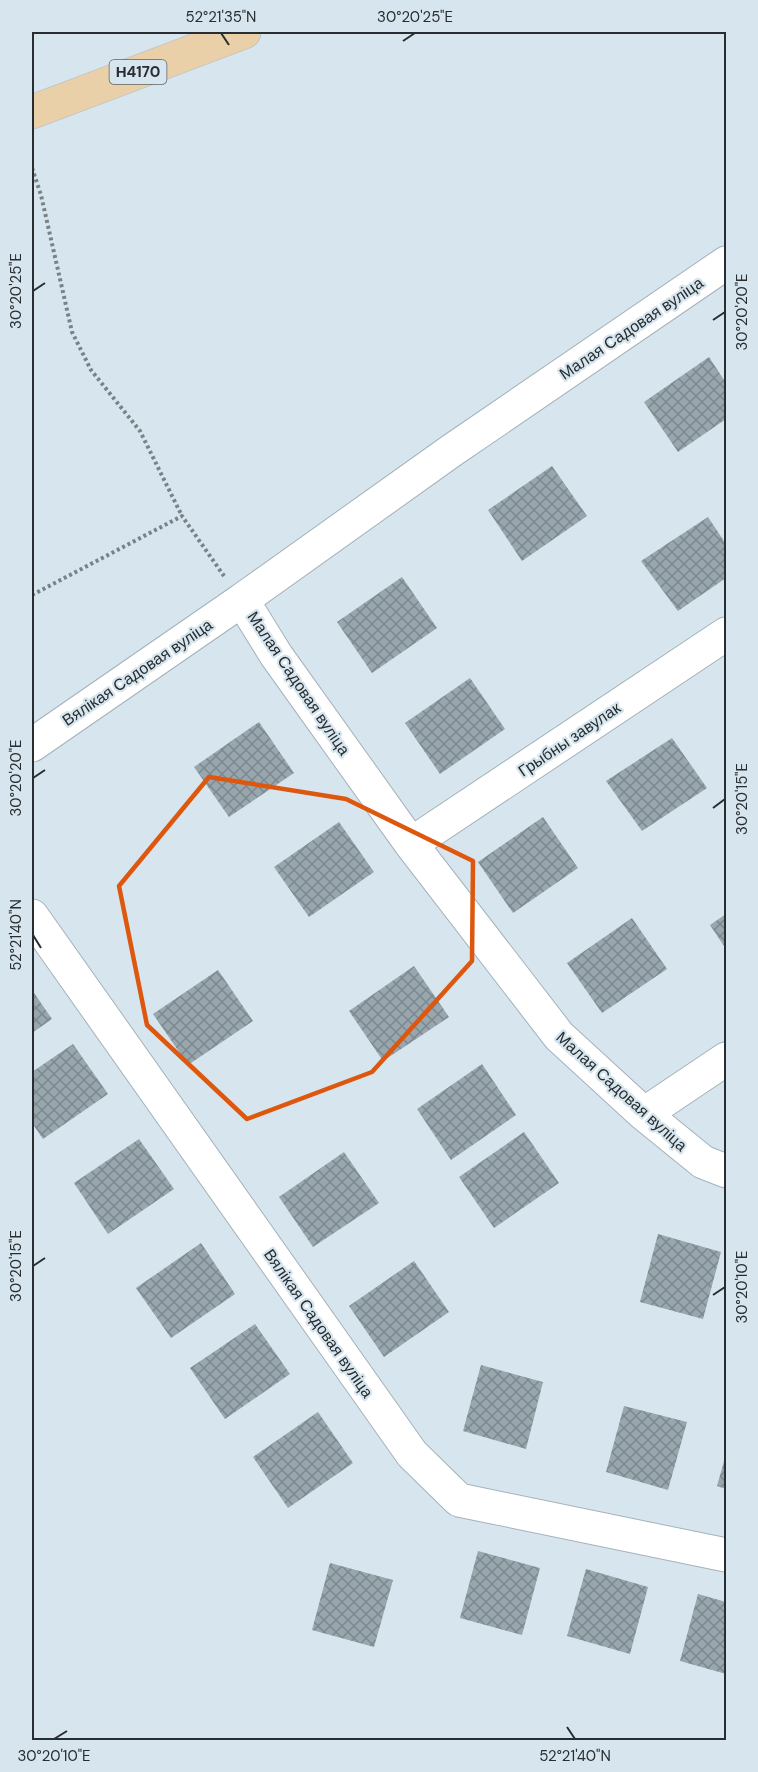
<svg xmlns="http://www.w3.org/2000/svg" width="758" height="1772" font-family="'DM Sans',sans-serif">
	<defs>
		<pattern id="building-cross-hatch" width="8" height="8" patternUnits="userSpaceOnUse" patternTransform="scale(1.5)"><rect width="8" height="8" fill="#98a6ae"/><path d="M0 0l8 8M0 8l8-8" fill="none" stroke="#7c888e"/></pattern>
	</defs>
	<rect width="100%" height="100%" fill="#d7e6ee"/>
	<!-- building -->
	<path fill="url(#building-cross-hatch)" d="M709,357L726,383V419L678,452L644,402Z
		M552,466L587,516L522,561L488,510Z
		M708,517L726,544V578L678,611L641,561Z
		M402,577L437,628L372,673L337,622Z
		M470,678L505,729L440,774L405,723Z
		M259,722L294,773L229,817L194,767Z
		M672,738L707,788L642,831L606,781Z
		M543,817L578,868L513,913L478,862Z
		M339,822L374,872L309,917L274,867Z
		M726,914V949L710,925Z
		M632,918L667,969L602,1013L567,963Z
		M414,966L449,1017L383,1061L349,1011Z
		M218,970L253,1021L188,1065L153,1014Z
		M32,990L52,1019L32,1033Z
		M73,1044L108,1094L43,1139L32,1123V1072Z
		M482,1064L516,1115L451,1160L417,1109Z
		M524,1132L559,1183L494,1228L459,1177Z
		M139,1139L174,1189L108,1234L74,1183Z
		M344,1152L379,1203L313,1247L279,1197Z
		M658,1234L721,1252L703,1319L640,1302Z
		M201,1243L235,1294L171,1338L136,1288Z
		M414,1261L449,1312L384,1357L349,1306Z
		M255,1324L290,1374L225,1419L190,1368Z
		M481,1365L543,1382L526,1449L463,1431Z
		M624,1406L687,1422L668,1490L606,1472Z
		M318,1412L353,1463L288,1508L253,1457Z
		M726,1454V1489L717,1486Z
		M478,1551L540,1568L522,1635L460,1618Z
		M330,1563L393,1580L374,1647L312,1630Z
		M586,1569L648,1587L630,1654L567,1636Z
		M698,1594L726,1602V1674L680,1661Z"/>
	<g fill="none" stroke-linecap="round" stroke-linejoin="round">
		<!-- street casing -->
		<g stroke="#a4b2ba" stroke-width="35">
			<path id="street" d="M726,263L451,451L242,600L276,655L411,844L559,1036L644,1114L703,1162L726,1171
				M32,745L242,600
				M411,844L726,634
				M32,916L412,1454L459,1500L726,1555
				M644,1114L726,1059"/>
		</g>
		<!-- primary casing -->
		<g stroke="#c3c4c5" stroke-width="35">
			<path id="primary" d="M32,112L244,32"/>
		</g>
		<!-- path -->
		<path stroke="#788287" stroke-width="4" stroke-dasharray="3 3" stroke-linecap="butt" d="M32,168L41,195L72,332L91,370L140,431L182,516
			M32,595L182,516L224,576"/>
		<!-- street -->
		<use href="#street" stroke="#fff" stroke-width="33"/>
		<!-- primary -->
		<use href="#primary" stroke="#e9d0a9" stroke-width="33"/>
	</g>
	<!-- marked area -->
	<path fill="none" stroke="#de570e" stroke-width="4.5" stroke-linejoin="round" d="M209,777L346,799L473,861L472,961L372,1072L247,1119L147,1025L119,886Z"/>
	<!-- ticks -->
	<path fill="none" stroke="#272d30" stroke-width="2" d="M221,33L229,45M403,41L415,33M33,291L45,283M713,320L725,312M33,778L45,770M713,808L725,799M33,935L41,948M33,1266L45,1258M713,1295L725,1287M567,1727L575,1739M54,1739L67,1731"/>
	<g text-anchor="middle" stroke-width="4.5" stroke-linejoin="round" paint-order="stroke">
		<!-- shield labels -->
		<rect fill="#d7e6ee" stroke="#5c6469" stroke-width="1.5" x="109.5" y="60" width="57" height="24" rx="4.5"/>
		<g font-size="15" font-weight="bold" fill="#272d30">
			<text x="138" y="77">Н4170</text>
		</g>
		<!-- street labels -->
		<g font-size="16" fill="#272d30" stroke="#d7e6ee">
			<text transform="translate(631 328) rotate(-34)" y="6">Малая Садовая вуліца</text>
			<text transform="translate(137 672) rotate(-34)" y="6">Вялікая Садовая вуліца</text>
			<text transform="translate(299 683) rotate(56)" y="6">Малая Садовая вуліца</text>
			<text transform="translate(569 739) rotate(-34)" y="6">Грыбны завулак</text>
			<text transform="translate(622 1091) rotate(42)" y="6">Малая Садовая вуліца</text>
			<text transform="translate(319 1323) rotate(55)" y="6">Вялікая Садовая вуліца</text>
		</g>
	</g>
	<!-- border -->
	<rect width="758" height="1772" fill="none" stroke="#d7e6ee" stroke-width="66"/>
	<rect x="33" y="33" width="692" height="1706" fill="none" stroke="#272d30" stroke-width="2"/>
	<g font-size="15" text-anchor="middle" fill="#272d30">
		<text x="221" y="22">52°21'35"N</text>
		<text x="415" y="22">30°20'25"E</text>
		<text transform="translate(16 291) rotate(-90)" y="5">30°20'25"E</text>
		<text transform="translate(742 312) rotate(-90)" y="5">30°20'20"E</text>
		<text transform="translate(16 778) rotate(-90)" y="5">30°20'20"E</text>
		<text transform="translate(742 799) rotate(-90)" y="5">30°20'15"E</text>
		<text transform="translate(16 935) rotate(-90)" y="5">52°21'40"N</text>
		<text transform="translate(16 1266) rotate(-90)" y="5">30°20'15"E</text>
		<text transform="translate(742 1287) rotate(-90)" y="5">30°20'10"E</text>
		<text x="54" y="1761">30°20'10"E</text>
		<text x="575" y="1761">52°21'40"N</text>
	</g>
</svg>
